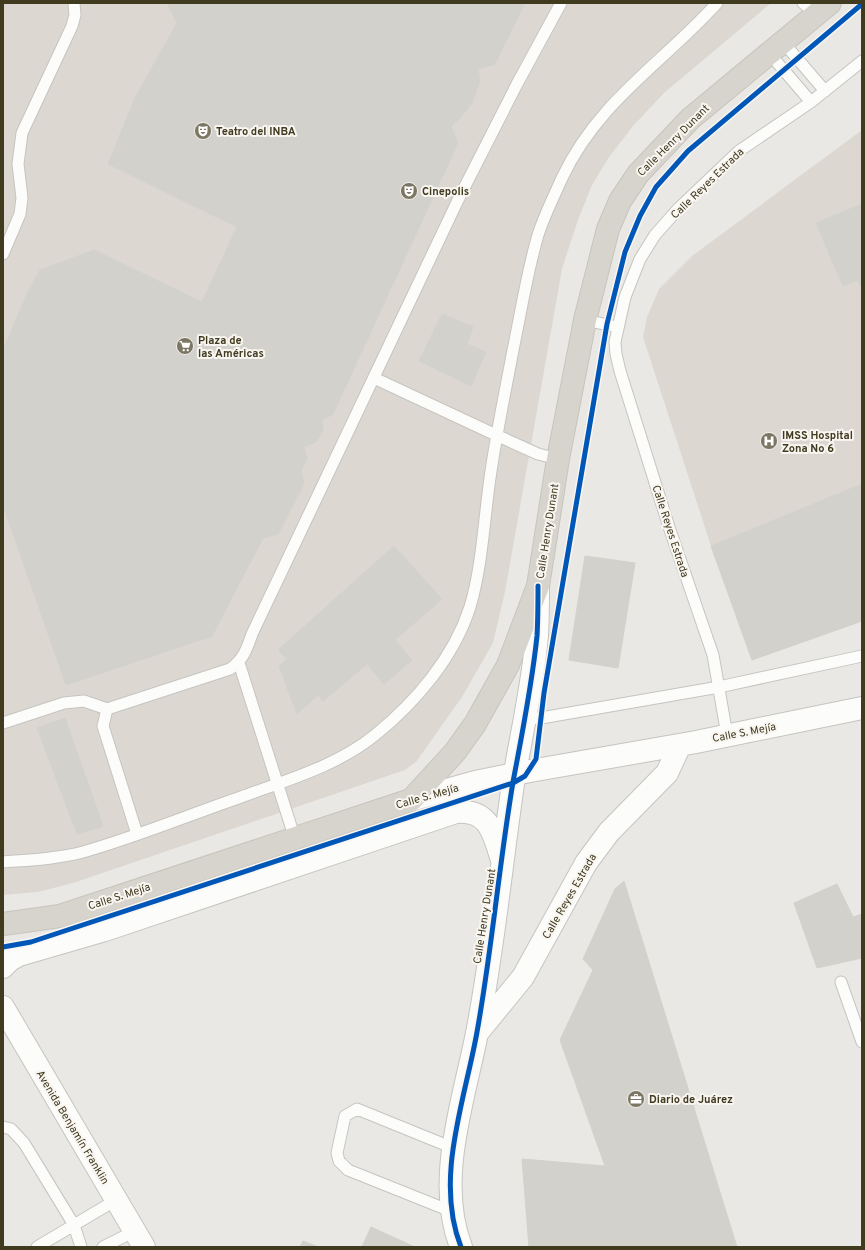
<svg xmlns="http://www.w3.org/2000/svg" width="865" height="1250" font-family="Overpass,sans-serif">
	<rect width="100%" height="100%" fill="#eae8e4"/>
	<!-- built -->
	<path fill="#dcd8d1" d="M3,3H771L664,93L634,125L609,157L592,185L578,220L562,269L505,592L493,643L462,697L416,762L405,770L73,883L38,892L3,895Z
		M862,130V621L752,660L711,546L643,337L647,317L659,289L692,256Z"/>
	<!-- building -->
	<path fill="#d3d1cc" stroke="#d3d1cd" d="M167,3H525L495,64L478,69L480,81L472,103L461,117L451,126L458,143L333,414L322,420L323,430L316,442L304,447L307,459L301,471L304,484L278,534L263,538L212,636L66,685L3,505V350L28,292L40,270L94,250L202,302L237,227L305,88L177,23Z
		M177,23L305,88L237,227L108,164L135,98Z
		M862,204V289L858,280L843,286L816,223Z
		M442,314L473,327L467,344L486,352L471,386L419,361Z
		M862,484V621L752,660L711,546Z
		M394,546L442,599L395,640L412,660L384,684L367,664L323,701L318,695L297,714L279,666L287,659L278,650Z
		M585,556L635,563L618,668L569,660Z
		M65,718L103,826L77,834L37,728Z
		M624,881L737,1247H529L522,1159L605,1166L560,1040L593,970L583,959L615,889Z
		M837,884L853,917L862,914V958L817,968L794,903Z
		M371,1227L415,1247H362Z
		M303,1241L318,1247H300Z"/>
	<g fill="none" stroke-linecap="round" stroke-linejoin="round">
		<!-- lane casing -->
		<g stroke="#c6c4c0" stroke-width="13">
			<path id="lane" d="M803,3L816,14
				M783,42L825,91
				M769,53L811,102
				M3,254L20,214L22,198L18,164L22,133L72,26L75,15L74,3
				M585,320L617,327
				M374,378L496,435L538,454L558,459
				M239,663L295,839
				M107,709L103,726L137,834
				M525,719L541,718L719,687L862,656
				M3,723L64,703L84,701L107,709L230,669C243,660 247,649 252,634L458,200L517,84L561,3
				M727,735L713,655L669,527L620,371L616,354L615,342L625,297L640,259L655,235L678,209L739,151L811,102L862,61
				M3,862C29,860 57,859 83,852C136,837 189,815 241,797C287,780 337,766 375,735C416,702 454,657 470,607C482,567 484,520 490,478C496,435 505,393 513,350C521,312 527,272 538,235C544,216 554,196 562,178C598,101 663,63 717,3
				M841,982L862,1042
				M3,1127L11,1129L24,1143L74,1225L81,1247
				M453,1207L443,1208L348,1170L339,1161L337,1153L345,1116L357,1109L453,1148
				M37,1247L116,1200
				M103,1247L135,1231"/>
		</g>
		<!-- street casing -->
		<g stroke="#c6c4c0" stroke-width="24">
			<path id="street" d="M411,800L475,782L530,771L696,742L862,708
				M3,967L10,960L19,955L105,930L456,812C488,809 493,831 501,857
				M3,1007L144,1247
				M478,1032L523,977L586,863L609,832L667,773L680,745
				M461,1247C435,1180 464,1100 477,1033C493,951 501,867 513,784C521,735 533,685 537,635C538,620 538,604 538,588"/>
		</g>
		<!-- primary casing -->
		<g stroke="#c7c4bc" stroke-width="24">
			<path id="primary" d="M3,924L60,916L411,800L455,752L475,724L508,665L538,586L558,459L585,320L608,229L620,201L638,174L690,119L830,3"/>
		</g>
		<!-- lane -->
		<use href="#lane" stroke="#fcfcfb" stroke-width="11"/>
		<!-- street -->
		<use href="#street" stroke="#fcfcfb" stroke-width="22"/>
		<!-- primary -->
		<use href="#primary" stroke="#d6d4cd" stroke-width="22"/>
		<!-- cycleway casing -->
		<g stroke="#f9f6f2" stroke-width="8">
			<path id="cycleway" d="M3,947L31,942L513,783L525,776L536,759L544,693L607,324L625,252L640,216L656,187L688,151L862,4
				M461,1247C434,1179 465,1100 477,1032C492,949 499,865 513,782C522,734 532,685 537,636C538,620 538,602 538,586"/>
		</g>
		<!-- cycleway -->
		<use href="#cycleway" stroke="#0057b8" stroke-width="5"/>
	</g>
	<!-- icons -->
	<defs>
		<g id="theatre-disc" transform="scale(0.9)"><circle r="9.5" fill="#7c7764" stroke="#f9f6f2"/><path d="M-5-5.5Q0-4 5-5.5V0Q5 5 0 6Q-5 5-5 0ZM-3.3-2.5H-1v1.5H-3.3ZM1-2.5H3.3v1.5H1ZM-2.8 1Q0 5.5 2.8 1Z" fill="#fff"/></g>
		<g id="supermarket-disc" transform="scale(0.9)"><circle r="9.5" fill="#7c7764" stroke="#f9f6f2"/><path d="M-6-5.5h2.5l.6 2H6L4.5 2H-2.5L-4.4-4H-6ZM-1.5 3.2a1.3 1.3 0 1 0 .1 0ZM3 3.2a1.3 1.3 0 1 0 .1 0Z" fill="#fff"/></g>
		<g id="hospital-disc" transform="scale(0.9)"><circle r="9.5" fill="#7c7764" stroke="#f9f6f2"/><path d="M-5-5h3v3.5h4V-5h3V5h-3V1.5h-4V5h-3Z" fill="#fff"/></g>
		<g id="office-disc" transform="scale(0.9)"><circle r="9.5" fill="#7c7764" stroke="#f9f6f2"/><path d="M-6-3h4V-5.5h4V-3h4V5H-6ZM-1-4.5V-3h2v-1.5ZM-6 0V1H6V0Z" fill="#fff"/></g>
	</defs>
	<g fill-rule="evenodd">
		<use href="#theatre-disc" x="203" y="131"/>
		<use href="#theatre-disc" x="409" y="191"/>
		<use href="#supermarket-disc" x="185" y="346"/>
		<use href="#hospital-disc" x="769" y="441"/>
		<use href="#office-disc" x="636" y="1099"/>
	</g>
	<g text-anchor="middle" stroke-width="4" stroke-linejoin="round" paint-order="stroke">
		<!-- poi labels -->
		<g font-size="11" font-weight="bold" fill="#403a1f" stroke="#f9f6f2" text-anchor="start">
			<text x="216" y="135">Teatro del INBA</text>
			<text x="422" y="195">Cinepolis</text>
			<text x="198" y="344">Plaza de<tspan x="198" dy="13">las Américas</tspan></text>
			<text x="782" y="439">IMSS Hospital<tspan x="782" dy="13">Zona No 6</tspan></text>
			<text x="649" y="1103">Diario de Juárez</text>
		</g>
		<!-- street labels -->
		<g font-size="11" fill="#403a1f" stroke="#f9f6f2">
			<text transform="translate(673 140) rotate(-45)" y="4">Calle Henry Dunant</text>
			<text transform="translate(707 183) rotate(-44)" y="4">Calle Reyes Estrada</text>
			<text transform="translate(547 531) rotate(-81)" y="4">Calle Henry Dunant</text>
			<text transform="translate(671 531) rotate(72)" y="4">Calle Reyes Estrada</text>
			<text transform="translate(744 732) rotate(-11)" y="4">Calle S. Mejía</text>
			<text transform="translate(427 796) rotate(-16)" y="4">Calle S. Mejía</text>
			<text transform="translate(119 896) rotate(-18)" y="4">Calle S. Mejía</text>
			<text transform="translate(569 896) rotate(-60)" y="4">Calle Reyes Estrada</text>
			<text transform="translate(484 916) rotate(-81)" y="4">Calle Henry Dunant</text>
			<text transform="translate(73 1127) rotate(59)" y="4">Avenida Benjamín Franklin</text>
		</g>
	</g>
	<!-- border -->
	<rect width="865" height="1250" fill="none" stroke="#403a1f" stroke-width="8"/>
</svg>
